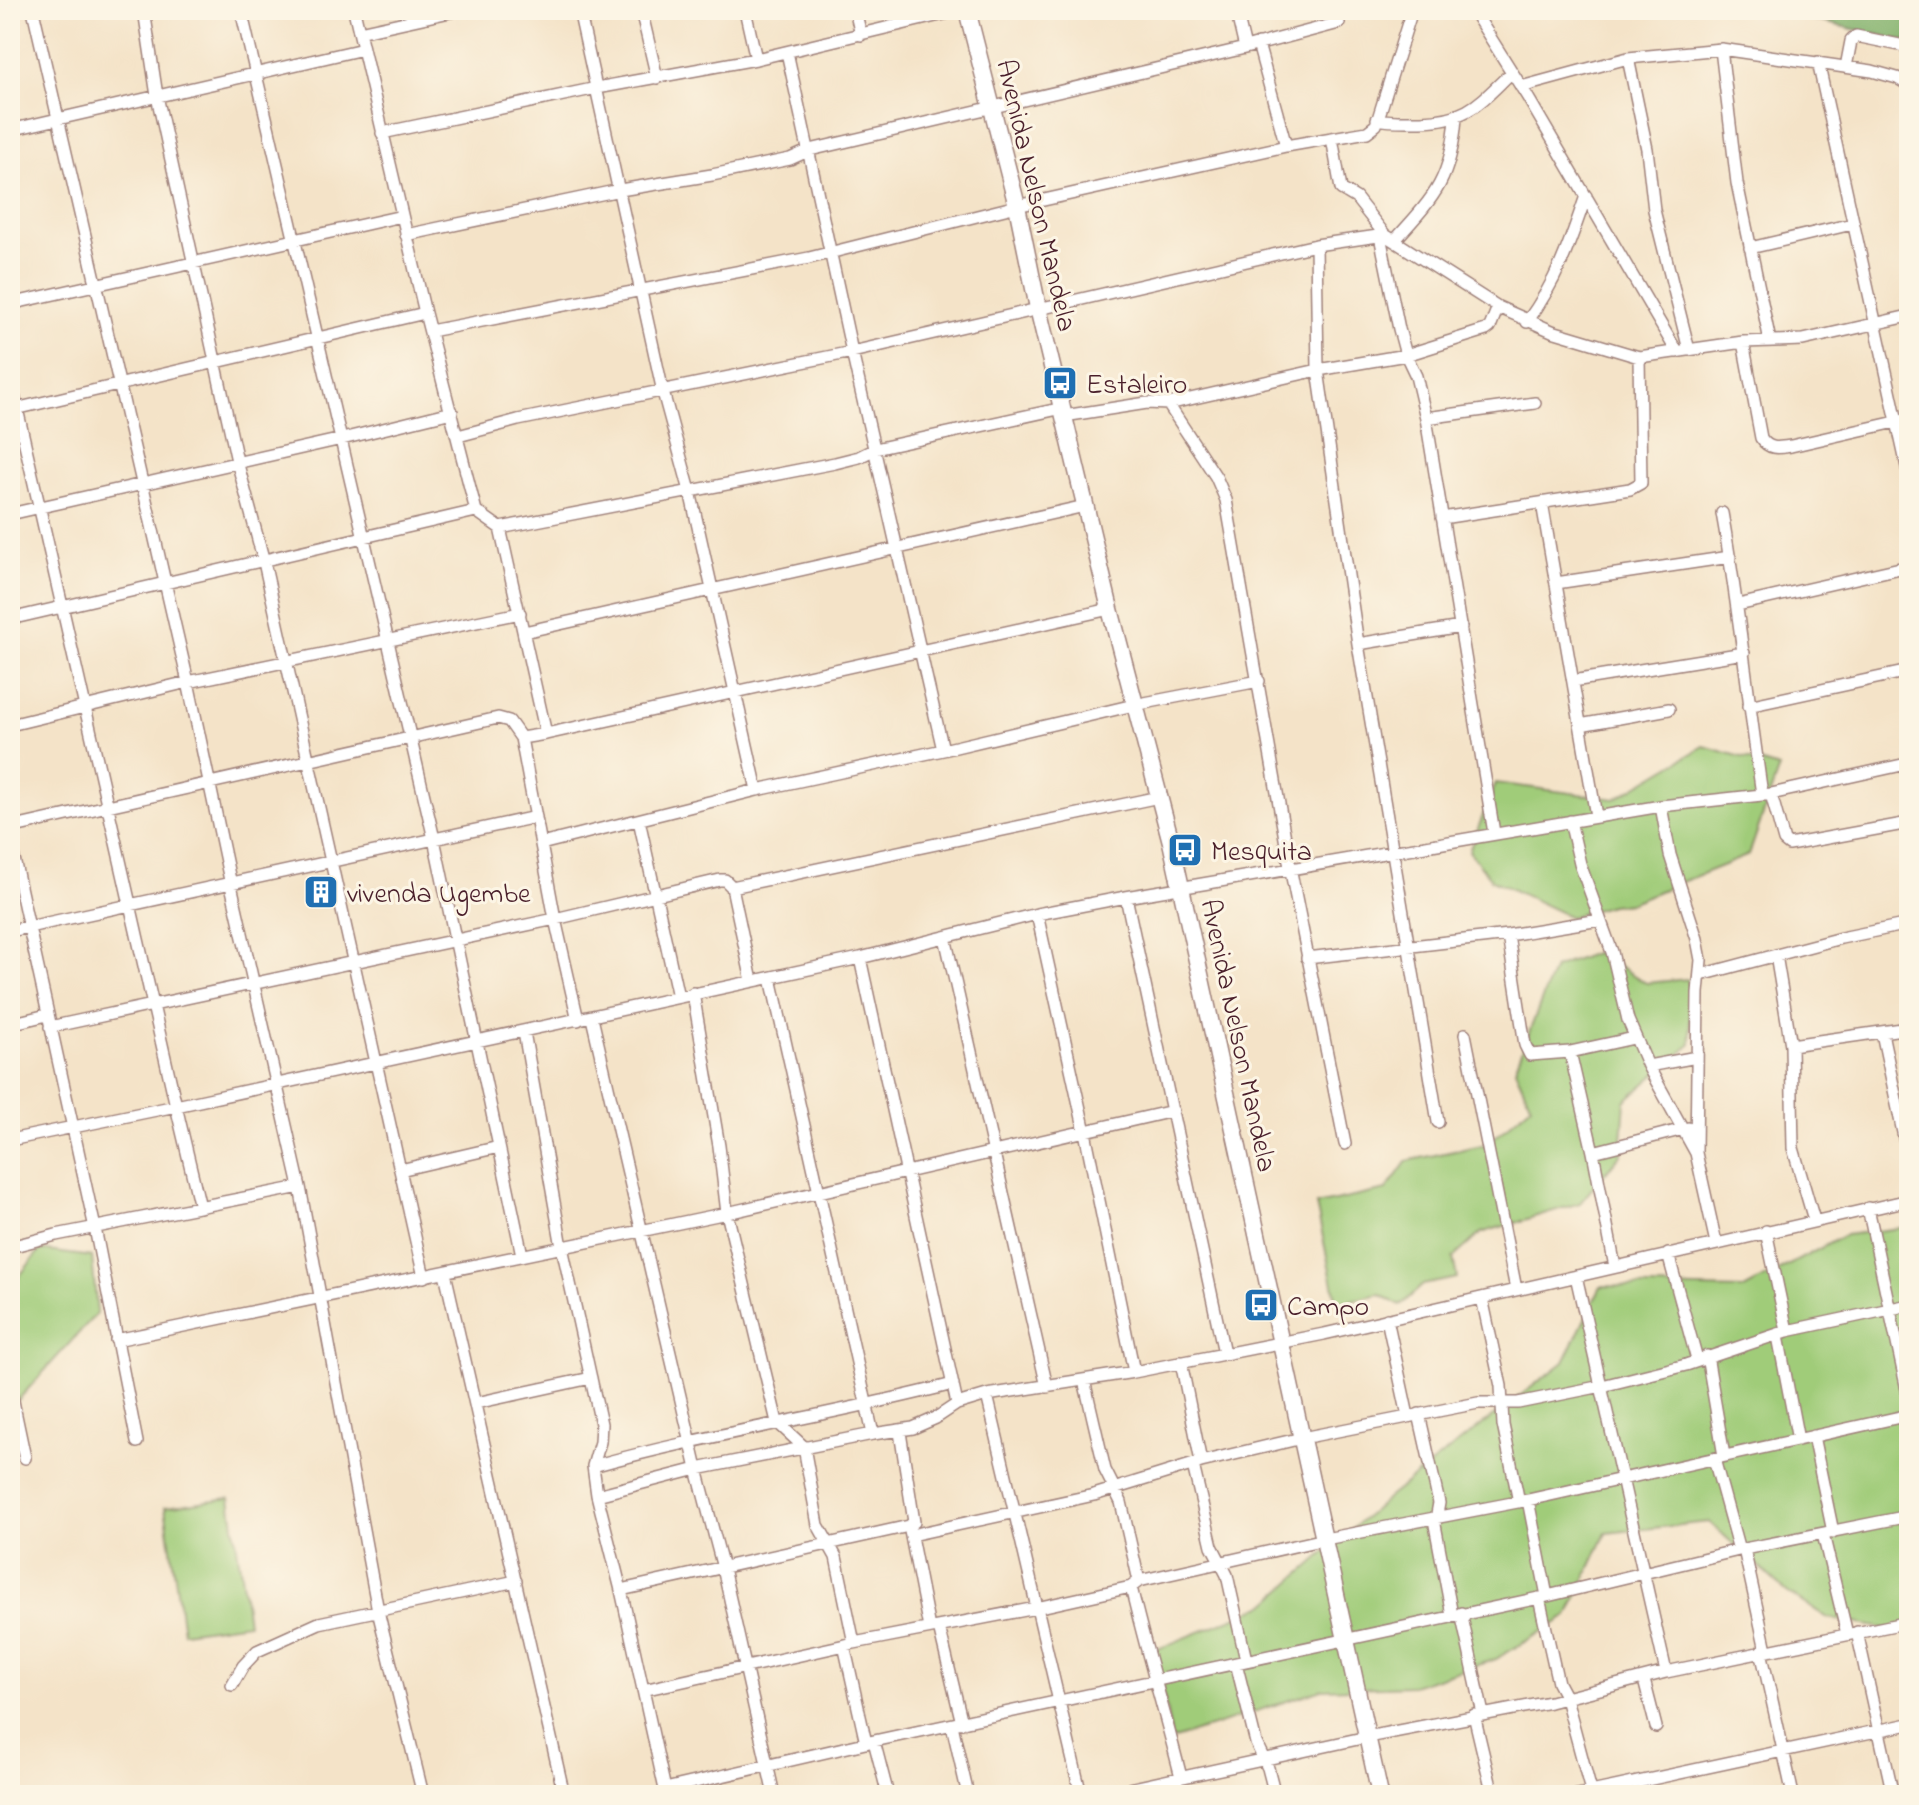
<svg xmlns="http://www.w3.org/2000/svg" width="1919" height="1805" font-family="'Indie Flower',sans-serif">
	<rect width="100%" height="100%" fill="#fcf5e5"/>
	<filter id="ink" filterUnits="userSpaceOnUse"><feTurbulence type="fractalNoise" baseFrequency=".0125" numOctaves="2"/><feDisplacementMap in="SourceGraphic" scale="16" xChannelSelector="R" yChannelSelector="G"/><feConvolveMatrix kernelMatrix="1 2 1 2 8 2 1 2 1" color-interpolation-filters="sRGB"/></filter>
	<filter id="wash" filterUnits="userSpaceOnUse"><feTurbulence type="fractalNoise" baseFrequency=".006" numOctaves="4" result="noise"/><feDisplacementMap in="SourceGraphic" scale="32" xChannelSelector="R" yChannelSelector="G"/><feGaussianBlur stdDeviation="1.8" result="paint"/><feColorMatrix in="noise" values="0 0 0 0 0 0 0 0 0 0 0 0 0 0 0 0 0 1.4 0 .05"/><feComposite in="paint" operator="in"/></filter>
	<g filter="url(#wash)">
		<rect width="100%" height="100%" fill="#f4e3c8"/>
		<!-- green -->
		<path fill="#a0cc79" stroke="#757652" stroke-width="2" d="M1704,746L1779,768L1749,855L1629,903L1611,905L1570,917L1492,880L1469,851L1496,783L1615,799Z
			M1597,952L1646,983L1688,979L1691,1044L1625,1101L1621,1154L1580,1203L1481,1233L1453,1258L1457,1278L1423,1285L1400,1306L1380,1294L1337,1303L1316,1205L1386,1190L1407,1161L1487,1144L1531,1105L1515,1069L1554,968Z
			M1909,1227V1633L1828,1618L1787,1592L1709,1522L1606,1533L1568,1616L1496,1659L1412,1686L1322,1689L1172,1740L1155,1650L1265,1605L1391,1495L1564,1362L1601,1286L1744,1289L1845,1235Z
			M40,1250L92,1257L97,1313L10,1409V1288Z
			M230,1498L248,1623L183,1632L165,1507Z"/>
		<!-- forest -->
		<path fill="#80b069" stroke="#65684a" stroke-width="2" d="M1771,10H1909V42Z"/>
	</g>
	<g filter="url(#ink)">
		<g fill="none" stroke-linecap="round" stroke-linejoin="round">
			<!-- street casing -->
			<g stroke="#9f817a" stroke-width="14">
				<path id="street" d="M33,10L188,682L231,885L300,1187L378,1611L423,1795
					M144,10L157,96L237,461L264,562L424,1277
					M241,10L434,839L522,1255
					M354,10L425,313L476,511L500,528L546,734L1110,609
					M579,10L663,392L690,491L757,790
					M641,10L657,78
					M745,10L756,59
					M855,10L861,35
					M1236,10L1245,48
					M1473,10L1527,96L1677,352
					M359,32L459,10
					M1258,44L1286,146
					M1721,49L1737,183L1770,341
					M787,52L852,352L943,750
					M1628,58L1647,149L1654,210L1689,350
					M1818,62L1909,476
					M1846,67L1851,41L1856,36L1909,47
					M1521,87L1628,58L1721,49L1872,71L1897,78L1909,85
					M1377,119C1392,122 1406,121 1421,121C1469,120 1479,103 1512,72
					M10,130L363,49
					M382,133L597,88L756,59L961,10
					M1332,138L1341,189L1356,198L1385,235L1498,307L1552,331L1639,357L1743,342L1803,340L1909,316
					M406,235L620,190L712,175L790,159L810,150L1245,48L1339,23
					M1380,236L1399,329L1406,355L1416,376L1426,418L1494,833
					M1395,240C1435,196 1451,180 1456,118
					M1316,245L1318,370L1358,644L1438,1122
					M1750,248L1852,224
					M10,304L402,216
					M1527,322C1558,279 1569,245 1586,196
					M430,331L809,258L1017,206L1286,146L1367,132L1376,125L1412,10
					M1743,342L1761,438C1769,450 1778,448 1791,446L1909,419
					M10,378L176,1106L860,958L1037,914L1126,897L1661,806L1771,794L1902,765L1909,767
					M1168,404L1318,370L1406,355L1486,330L1490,327L1498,307
					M11,410L425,313
					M1064,416L1147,403L1168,404L1216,477L1226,500L1290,867L1345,1144
					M1426,418L1535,403
					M458,436L518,420L852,352L1316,245L1385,235
					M1542,503L1596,816
					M1722,513C1739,606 1748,700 1762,794
					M10,514L342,439L452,412
					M1442,518L1630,489L1641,483L1639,357
					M500,528L835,463L859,457L875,449L1063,408
					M1556,583L1730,557
					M1738,605L1909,566
					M10,619L476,511
					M524,632L1085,506
					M1358,644L1461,627
					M1573,681L1744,653
					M1748,706L1909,671
					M10,725L188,682L520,613
					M1580,725L1669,709
					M546,734L521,738L555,919L578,1020
					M1771,794L1784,841L1789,845L1909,823
					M1661,806L1670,855L1697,939L1701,960L1698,993L1696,1152
					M639,820L678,997
					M1570,821L1580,864L1612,952L1628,1020L1648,1066L1696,1153L1716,1243
					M10,828L498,718L509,721L521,738
					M10,841L95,1228L137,1442
					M541,844L757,790L943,750L1134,705L1259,681
					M732,887L1159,797
					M1126,897L1224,1353
					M1037,914L1085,1132L1134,1372
					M10,931L536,817
					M1508,935L1525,1045L1530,1055L1570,1052L1634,1038
					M945,937L1047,1387
					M1776,955L1791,1045L1793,1148L1814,1220
					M860,958L957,1404
					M1307,958L1508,935L1600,920
					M1701,975L1841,938L1909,924
					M771,978L873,1434
					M693,993L719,1146L727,1213L777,1422L804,1447L818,1525L836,1557L854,1643
					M592,1018L697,1469L723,1568L774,1795
					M10,1024L47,1015
					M50,1027L555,919L720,880H725L732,887L752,981
					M524,1032L562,1247L601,1424L600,1442L593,1466L597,1495L621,1590L666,1794
					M1882,1033L1909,1161
					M1465,1034L1516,1289
					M1791,1045L1909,1028
					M1570,1052L1593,1152L1615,1267
					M1648,1066L1697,1057
					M10,1140L176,1106L200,1207
					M1593,1152L1688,1128
					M400,1170L499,1147
					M1868,1208L1909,1399
					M1766,1231L1787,1331
					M10,1247L56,1235L300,1187
					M1668,1254L1697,1360
					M445,1273L564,1795
					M1576,1276L1666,1672
					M1482,1298L1501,1386L1503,1425L1519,1502
					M1387,1319L1408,1416
					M1778,1336L1798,1440
					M116,1340L727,1213L1173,1111
					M1707,1356L1724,1456
					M1181,1362L1201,1462
					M1084,1380L1105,1470L1121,1502L1139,1581
					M10,1387L25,1458
					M987,1395L1081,1795
					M476,1403L591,1378
					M1419,1414L1439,1503L1435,1525L1452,1615
					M900,1432L914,1522L909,1526L929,1628
					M1813,1436L1833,1532
					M1714,1459L1739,1550
					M1193,1465L1212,1546L1227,1575L1246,1660
					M593,1466C712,1433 834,1415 953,1384
					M597,1495L697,1469L873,1434L913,1428L936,1418L957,1404L987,1395L1134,1372L1324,1334L1909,1200
					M1528,1500L1547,1596
					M1823,1534L1847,1634
					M911,1535L1094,1495L1201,1462L1302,1438L1478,1403H1518L1602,1386L1686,1365L1787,1331L1909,1305
					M1744,1549L1766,1650
					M1131,1587C1146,1651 1165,1713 1181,1777
					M621,1590L909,1526
					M1539,1598L1558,1683L1566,1698L1592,1795
					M1461,1613L1483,1714
					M939,1627L962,1723
					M1857,1632L1893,1795
					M844,1645L866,1743
					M1761,1651L1793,1795
					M1236,1663L1256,1743L1268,1768L1275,1795
					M1644,1680L1656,1727
					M232,1685L243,1666L257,1651L319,1623L516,1581
					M643,1690L854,1643L1036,1608L1131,1587L1139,1581L1325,1539L1528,1500L1909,1415
					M1474,1715L1493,1795
					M952,1725L968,1795
					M874,1741L888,1795
					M665,1789L874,1741L1539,1598L1739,1550L1909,1516
					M1101,1795L1367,1737L1550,1702L1666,1672L1909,1622
					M1577,1795L1909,1724"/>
			</g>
			<!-- secondary casing -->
			<g stroke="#9f817a" stroke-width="19">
				<path id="secondary" d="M967,10L1017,206L1038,308L1110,609L1171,842L1380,1795"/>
			</g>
			<!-- street -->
			<use href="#street" stroke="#fff" stroke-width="11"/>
			<!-- secondary -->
			<use href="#secondary" stroke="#fff" stroke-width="16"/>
		</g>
	</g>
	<!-- icons -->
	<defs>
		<g id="bus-square" transform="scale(1.8)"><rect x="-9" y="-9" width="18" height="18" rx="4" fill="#1f6fb2" stroke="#fcf5e5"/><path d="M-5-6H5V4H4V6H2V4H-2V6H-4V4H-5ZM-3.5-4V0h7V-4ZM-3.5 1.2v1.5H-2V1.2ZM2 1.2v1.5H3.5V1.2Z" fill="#fff"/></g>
		<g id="building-square" transform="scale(1.8)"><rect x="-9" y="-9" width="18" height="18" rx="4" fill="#1f6fb2" stroke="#fcf5e5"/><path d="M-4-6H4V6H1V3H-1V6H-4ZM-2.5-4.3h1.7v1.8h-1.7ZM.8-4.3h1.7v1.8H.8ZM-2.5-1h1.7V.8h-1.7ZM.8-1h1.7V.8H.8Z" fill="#fff"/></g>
	</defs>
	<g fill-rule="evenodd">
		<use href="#bus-square" x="1060" y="383"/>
		<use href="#bus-square" x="1185" y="850"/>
		<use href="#building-square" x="321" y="892"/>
		<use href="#bus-square" x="1261" y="1305"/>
	</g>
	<g text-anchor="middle" stroke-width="6" stroke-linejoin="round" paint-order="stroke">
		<!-- street labels -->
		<g font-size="28" fill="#4a1f2b" stroke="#fcf5e5">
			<text transform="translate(1038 195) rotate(77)" y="10">Avenida Nelson Mandela</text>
			<text transform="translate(1240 1035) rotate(78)" y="10">Avenida Nelson Mandela</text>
		</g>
		<!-- poi labels -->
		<g font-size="28" fill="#4a1f2b" stroke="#fcf5e5" text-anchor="start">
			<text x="1086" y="393">Estaleiro</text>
			<text x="1211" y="860">Mesquita</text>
			<text x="347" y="902">vivenda Ugembe</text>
			<text x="1287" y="1315">Campo</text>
		</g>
	</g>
	<!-- margin -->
	<rect width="1919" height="1805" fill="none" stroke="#fcf5e5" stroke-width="40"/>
</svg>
